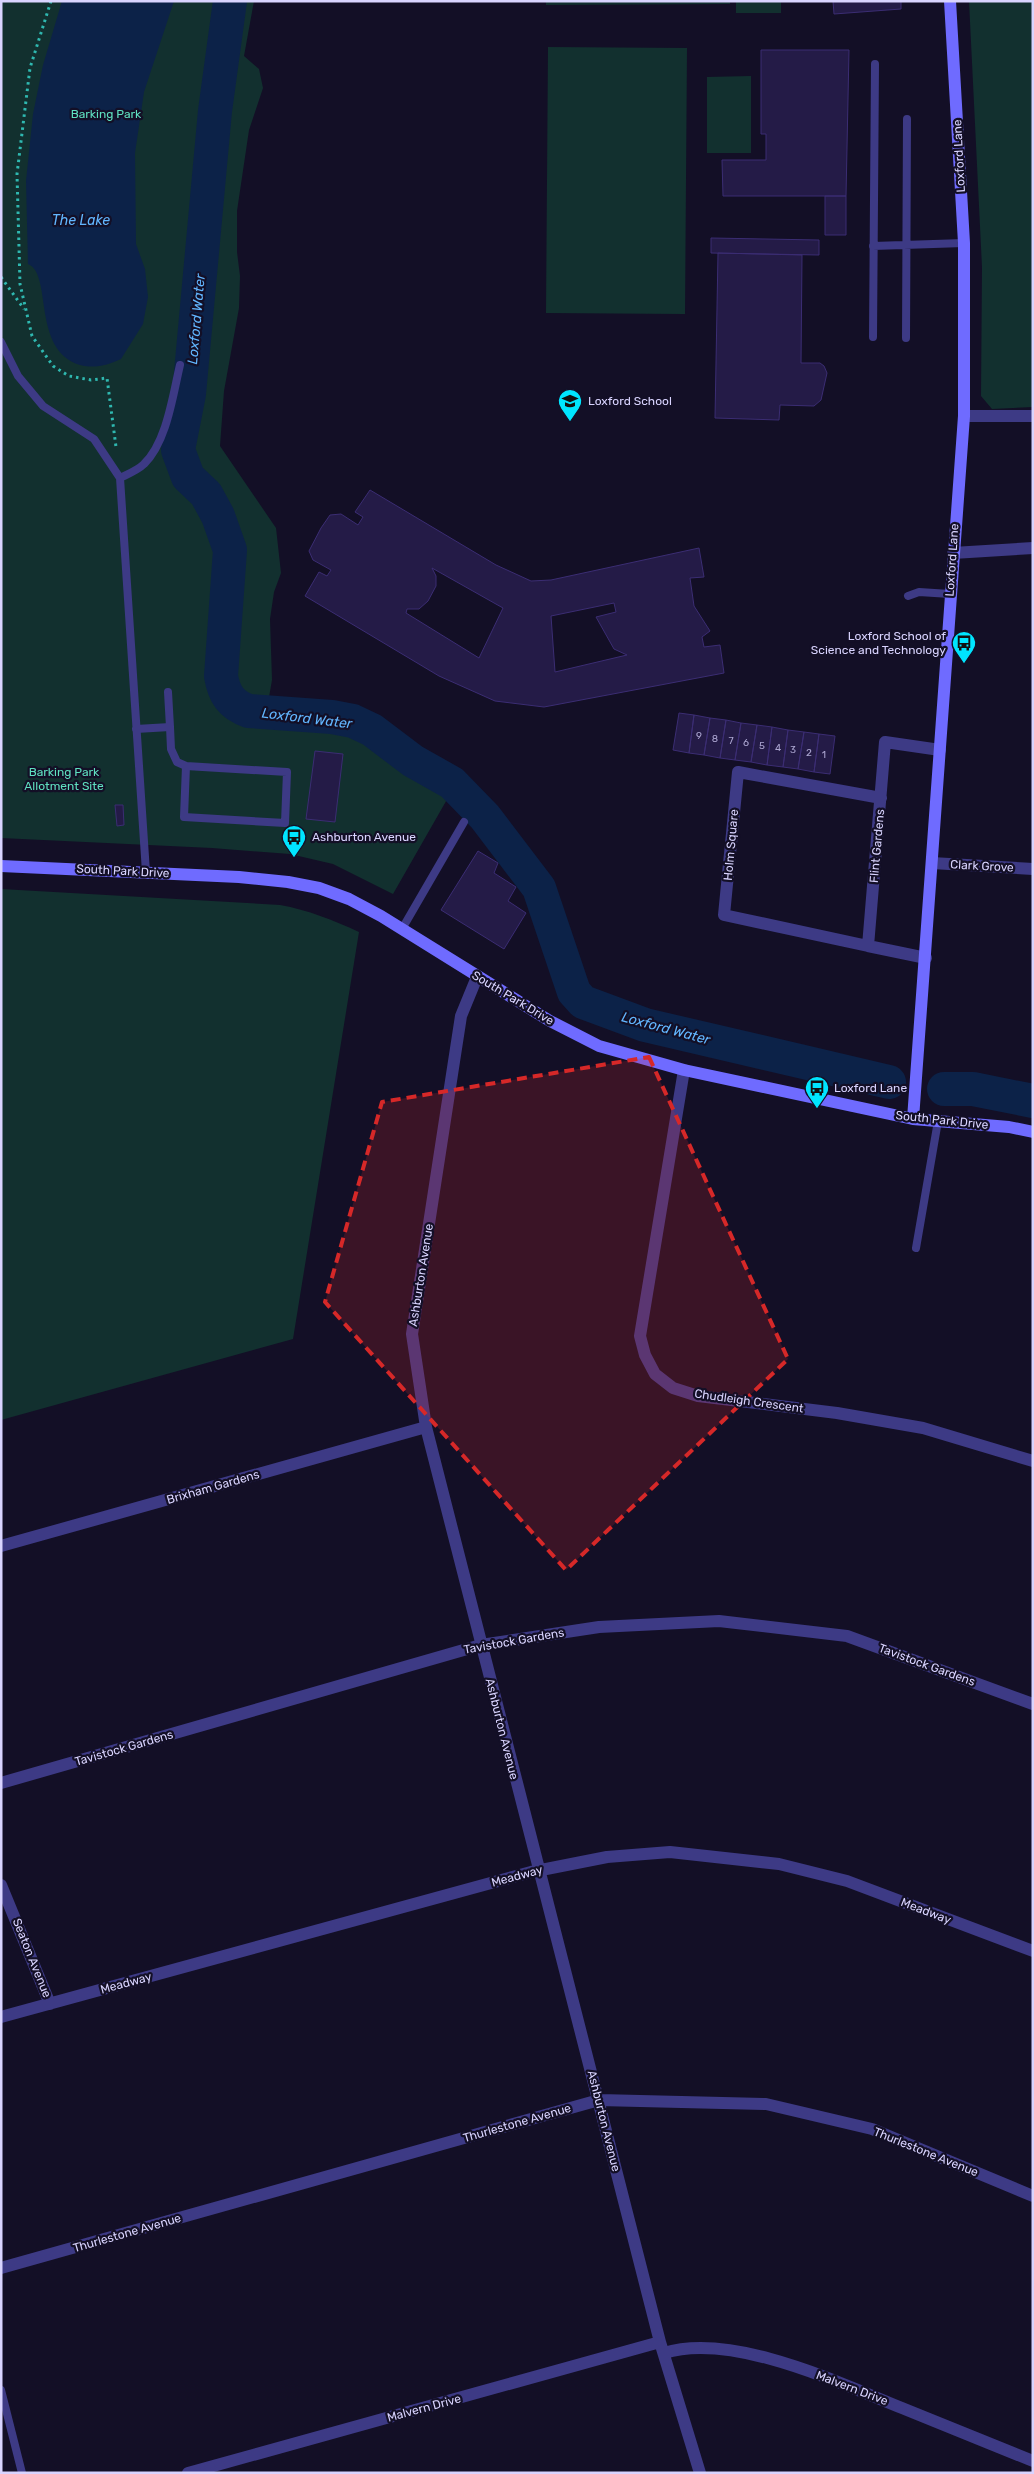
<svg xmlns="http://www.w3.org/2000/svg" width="1034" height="2474" font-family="Rubik,sans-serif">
	<rect width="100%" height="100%" fill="#130f26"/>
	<!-- green -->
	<path fill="#12302f" d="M1,1H225L215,70L201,223L190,297L184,391L173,446L175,462L183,479L204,499L225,548L216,673C218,685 221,699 231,707C259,730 319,716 354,726C375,732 392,752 410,765C423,774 439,781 453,789L393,894L333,864L290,854L212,848L1,838Z
		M241,1H254L244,56L259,69L263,88L249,130L237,211V252L240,276L239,308L224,391L220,446L276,528L281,573L274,592L270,619L272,680L268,703L244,699L233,685L231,672L240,552C237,530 228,505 213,488C204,477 191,468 188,453C186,436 194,417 197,400L227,92Z
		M546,1H730V4L546,5Z
		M736,1H781V13H736Z
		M969,1H1033V407L992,409L981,396L982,267Z
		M548,47L687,48L685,314L546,313Z
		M751,76V153H707V77Z
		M1,889L280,905C308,910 333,920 359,932L293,1339L1,1420Z"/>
	<!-- water -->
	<path fill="#0c2248" d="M62,1H174L144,92L135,153L136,244L145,269L148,297L143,324L121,359C108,365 95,369 80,365C31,350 53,274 28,264L26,181L33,114L43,65Z"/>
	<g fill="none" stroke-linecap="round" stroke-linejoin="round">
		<!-- river -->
		<path stroke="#0c2248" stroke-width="34" d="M230,1L215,111L189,394L178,450L188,477L206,494L218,516L230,550L221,676C224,694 231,705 249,711L332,717L353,721L372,730L413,761L452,783L485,817L539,888L574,992L583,1002L645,1025L889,1082
			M944,1089H973L1033,1101"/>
	</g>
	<!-- building -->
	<path fill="#241b47" stroke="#3b2d73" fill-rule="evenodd" d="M833,1H901V9L834,14Z
		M761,50H849L846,196H723L722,160H766V134H761Z
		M825,196H846V235H825Z
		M711,238L819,240V255L711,253Z
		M718,253L802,255L801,363H820L824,366L827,373L821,400L814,406L780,405L779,420L715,418Z
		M370,490L496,565L531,581L551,580L699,548L704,577L690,578L694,606L710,631L702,637L704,647L720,645L724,673L544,707L495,701L439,676L305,596L319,572L327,576L331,570L313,560L309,551L321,528L330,515L341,514L358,525L363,517L355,512ZM432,568L503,608L479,658L406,613L407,609H419L428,601L436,586V576ZM614,603L616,612L596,617L614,649L627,655L555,672L551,616Z
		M679,713L694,715L689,753L673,750Z
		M694,715L710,718L704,755L689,753Z
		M710,718L726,720L720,758L704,755Z
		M726,720L741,723L735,760L720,758Z
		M741,723L757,725L751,762L735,760Z
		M757,725L772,727L767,765L751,762Z
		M772,727L788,730L783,767L767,765Z
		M788,730L804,732L798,769L783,767Z
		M804,732L819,734L814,772L798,769Z
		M819,734L835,736L830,774L814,772Z
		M315,751L343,754L335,822L306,819Z
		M115,805H123L124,825L117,826Z
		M478,851L498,863L494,873L516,887L508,901L526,913L504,949L441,910Z"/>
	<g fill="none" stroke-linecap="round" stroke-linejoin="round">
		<!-- path -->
		<path stroke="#2fb8b0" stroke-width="3" stroke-dasharray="2.5 4" stroke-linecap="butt" d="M51,1L30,68L17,174L20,284L32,336L53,366L69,376L91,380L107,378L116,447
			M1,277L24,309"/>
		<!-- lane -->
		<path stroke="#3d3a85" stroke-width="8" d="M873,246L964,243
			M873,337L875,64
			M906,338L907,119
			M1,342L18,376L43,406L94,439L120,478L146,872
			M120,478C128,474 138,470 144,464C167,442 173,394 180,365
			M908,596L919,592L950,594
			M168,692L170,727
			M136,729L170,727L171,749L177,762L186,766L287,772L285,823L184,817L186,766
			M402,929L464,822
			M916,1248L938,1121
			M1,2390L22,2473"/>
		<!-- street -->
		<path stroke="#3d3a85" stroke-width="12" d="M964,416H1033
			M953,553L1033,548
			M932,863L1033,869
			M868,946L724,915L738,772L881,798
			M926,958L868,946L885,742L940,750
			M477,977L461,1016L412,1334L426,1427L660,2342L700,2473
			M684,1070L640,1336L645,1355L655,1374L673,1388L698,1396L837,1413L923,1428L1033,1461
			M1,1546L426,1427
			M1,1783L481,1645L599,1627L719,1621L847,1636L1033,1704
			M1,1885L50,2004
			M1,2017L531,1872L607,1857L670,1852L779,1864L847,1881L1033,1951
			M1,2268L599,2100L766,2104L872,2129L1033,2196
			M664,2353C732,2332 837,2382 902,2408C945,2425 989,2443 1033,2461
			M188,2473L660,2342"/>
		<!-- secondary -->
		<path stroke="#6f6bff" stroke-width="12" d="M1,866L239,877L288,882L319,888L349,899L381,916L550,1021L599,1046L684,1070L913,1119L1009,1127L1033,1132
			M913,1119L964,416V243L950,1"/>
	</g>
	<!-- marked area -->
	<path fill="#d62828" fill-opacity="0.2" stroke="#d62828" stroke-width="4" stroke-dasharray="10 6" stroke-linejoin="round" d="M649,1057L788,1359L566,1570L325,1302L382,1102Z"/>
	<!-- icons -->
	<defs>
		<g id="school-pin" transform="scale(1.25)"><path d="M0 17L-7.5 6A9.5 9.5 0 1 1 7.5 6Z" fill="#00e5ff" stroke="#130f26"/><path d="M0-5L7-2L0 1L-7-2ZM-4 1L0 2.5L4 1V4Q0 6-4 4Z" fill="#111"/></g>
		<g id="bus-pin" transform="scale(1.25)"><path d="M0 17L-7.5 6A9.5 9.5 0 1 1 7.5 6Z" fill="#00e5ff" stroke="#130f26"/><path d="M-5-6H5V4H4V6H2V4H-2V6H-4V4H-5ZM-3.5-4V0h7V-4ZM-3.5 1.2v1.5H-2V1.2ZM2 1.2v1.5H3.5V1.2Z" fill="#111"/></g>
	</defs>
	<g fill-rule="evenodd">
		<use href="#school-pin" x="570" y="401"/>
		<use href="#bus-pin" x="964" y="643"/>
		<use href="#bus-pin" x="294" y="837"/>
		<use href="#bus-pin" x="817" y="1088"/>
	</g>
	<g text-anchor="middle" stroke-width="4.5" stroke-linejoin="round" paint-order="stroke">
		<!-- number labels -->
		<g font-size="10" fill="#aca6d1">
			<text x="699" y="739">9</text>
			<text x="715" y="742">8</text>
			<text x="731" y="744">7</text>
			<text x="746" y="746">6</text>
			<text x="762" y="749">5</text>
			<text x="778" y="751">4</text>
			<text x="793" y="753">3</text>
			<text x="809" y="756">2</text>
			<text x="824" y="758">1</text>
		</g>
		<!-- park labels -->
		<g font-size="12" fill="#5fe0c0" stroke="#130f26">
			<text x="106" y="118">Barking Park</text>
			<text x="64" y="776">Barking Park<tspan x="64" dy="14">Allotment Site</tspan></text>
		</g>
		<!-- street labels -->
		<g font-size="12" fill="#d9d4ff" stroke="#130f26">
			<text transform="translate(959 156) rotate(-93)" y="4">Loxford Lane</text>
			<text transform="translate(952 560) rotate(-86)" y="4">Loxford Lane</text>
			<text transform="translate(731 845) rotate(-85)" y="4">Holm Square</text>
			<text transform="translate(877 846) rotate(-85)" y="4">Flint Gardens</text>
			<text transform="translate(982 866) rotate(3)" y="4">Clark Grove</text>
			<text transform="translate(123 871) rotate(3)" y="4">South Park Drive</text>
			<text transform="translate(513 998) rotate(31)" y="4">South Park Drive</text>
			<text transform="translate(942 1120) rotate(6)" y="4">South Park Drive</text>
			<text transform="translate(421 1275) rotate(-81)" y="4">Ashburton Avenue</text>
			<text transform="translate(749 1401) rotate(8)" y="4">Chudleigh Crescent</text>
			<text transform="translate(213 1487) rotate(-16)" y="4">Brixham Gardens</text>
			<text transform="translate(514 1641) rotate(-10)" y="4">Tavistock Gardens</text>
			<text transform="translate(927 1665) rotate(20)" y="4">Tavistock Gardens</text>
			<text transform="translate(502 1729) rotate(76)" y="4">Ashburton Avenue</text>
			<text transform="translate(124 1748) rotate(-16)" y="4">Tavistock Gardens</text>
			<text transform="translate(517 1876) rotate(-15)" y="4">Meadway</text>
			<text transform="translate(926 1911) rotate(21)" y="4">Meadway</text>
			<text transform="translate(32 1958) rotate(68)" y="4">Seaton Avenue</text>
			<text transform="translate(126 1983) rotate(-15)" y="4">Meadway</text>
			<text transform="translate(604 2121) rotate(76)" y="4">Ashburton Avenue</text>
			<text transform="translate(517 2123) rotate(-16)" y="4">Thurlestone Avenue</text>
			<text transform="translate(926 2152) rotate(22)" y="4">Thurlestone Avenue</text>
			<text transform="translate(127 2233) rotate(-16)" y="4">Thurlestone Avenue</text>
			<text transform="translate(852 2388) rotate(21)" y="4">Malvern Drive</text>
			<text transform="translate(424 2408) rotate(-15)" y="4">Malvern Drive</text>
		</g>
		<!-- poi labels -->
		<g font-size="12" fill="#d9d4ff" stroke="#130f26" text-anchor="start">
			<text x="588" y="405">Loxford School</text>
			<text x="946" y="640" text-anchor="end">Loxford School of<tspan x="946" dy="14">Science and Technology</tspan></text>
			<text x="312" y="841">Ashburton Avenue</text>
			<text x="834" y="1092">Loxford Lane</text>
		</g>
		<!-- water labels -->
		<g font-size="14" font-style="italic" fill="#62b6ff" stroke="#130f26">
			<text x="81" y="225">The Lake</text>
			<text transform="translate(196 319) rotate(-85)" y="5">Loxford Water</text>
			<text transform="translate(307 718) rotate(7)" y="5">Loxford Water</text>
			<text transform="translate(666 1028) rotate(15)" y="5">Loxford Water</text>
		</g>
	</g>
	<!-- border -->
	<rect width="1034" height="2474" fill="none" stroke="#d9d4ff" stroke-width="5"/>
</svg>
